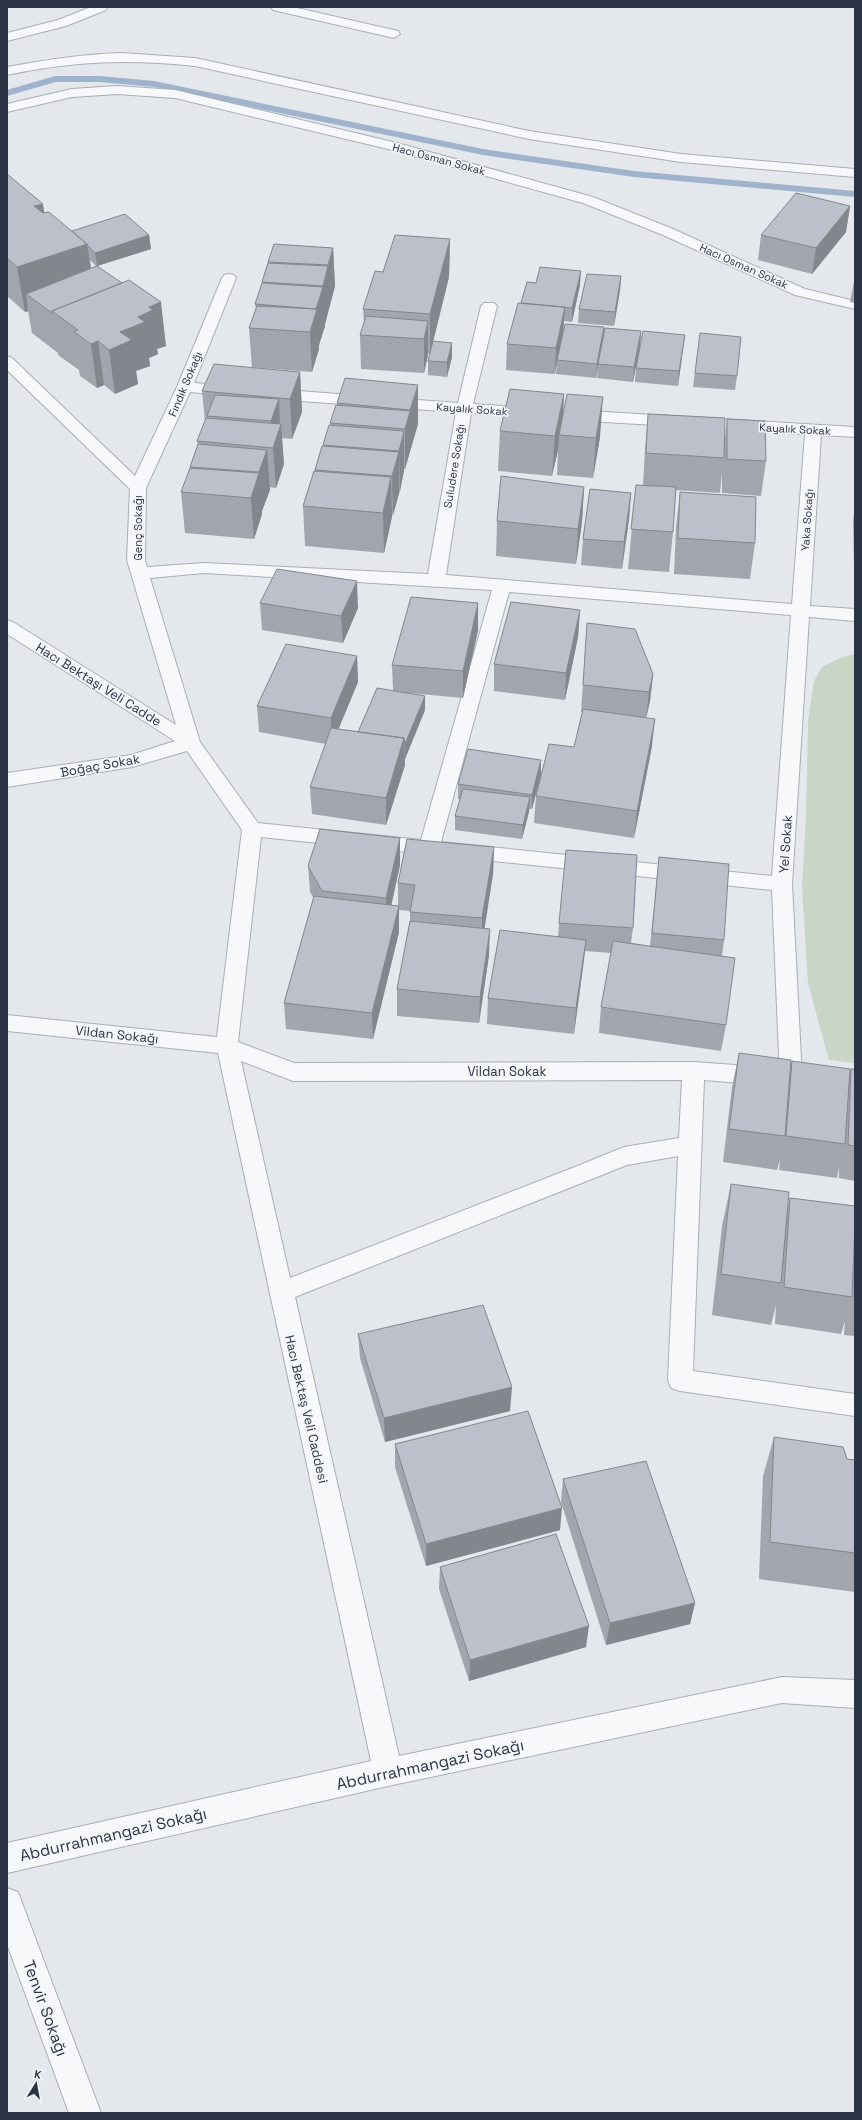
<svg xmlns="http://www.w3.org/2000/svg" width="862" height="2120" font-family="'Space Grotesk',sans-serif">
	<rect width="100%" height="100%" fill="#e4e7ec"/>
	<!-- green -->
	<path fill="#c9d6c5" d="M855,654V1063L829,1060L808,983L802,886L806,817L808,722L814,681L822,667L843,657Z"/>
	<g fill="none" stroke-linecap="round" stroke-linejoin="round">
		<!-- stream -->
		<path fill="#9fb4cc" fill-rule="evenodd" d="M55,76H100L154,81L483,149L634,171L855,191V197L634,177L483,155L154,87L100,82H56L7,96V90Z"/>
		<!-- minor casing -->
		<g stroke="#a9aeb7" stroke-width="2">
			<path id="minor" d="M91,7H108L106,10L66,26L7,41V33L58,20Z
				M271,7H293L398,31L400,34L394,38L273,10Z
				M122,53L195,58L529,131L681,154L855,169V177L681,162L529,139L195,66C128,59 74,61 7,75V67C45,60 83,54 122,53Z
				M117,86L175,90L397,143L593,197L673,229L805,289L855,301V309L795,295L663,235L583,203L388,149L175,98L117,94L72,97L7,112V104L72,89Z
				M229,274L234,275L236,278L194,383L234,386L240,388L242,391L240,394L234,396L190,392L146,488L145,560L147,567L204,563L428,574L456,412L272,399L266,397L264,394L266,391L272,389L458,403L481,306L484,303H494L497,306L473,404L535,408L541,410L543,413L541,416L535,418L471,413L446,575L792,604L805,434L571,420L565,418L563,415L565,412L571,410L855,427V437L821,435L810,606L855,609V621L809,617L792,884L802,1078L799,1084L791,1087L783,1084L780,1078L772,890L261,837L238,1042L294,1063L693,1062L765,1067L773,1070L776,1076L773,1082L765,1085L704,1080L693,1371L855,1394V1416L680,1391L671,1388L668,1380L678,1156L627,1165L295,1297L399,1756L782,1677L855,1680V1708L782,1703L388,1786L7,1873V1843L371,1761L218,1053L7,1031V1015L217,1037L242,830L187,751L132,767L7,787V773L131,755L175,741L7,634V620L13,622L176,725L127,560L130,489L7,370V356L12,358L135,476L177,387L222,278L224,275ZM204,573L492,590L421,840L258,823L200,742L150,578ZM509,592L791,615L772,876L441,842ZM241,1061L293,1081L682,1080L679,1138L624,1147L575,1167L290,1278Z
				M7,1888L18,1892L101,2113H69L7,1944Z"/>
		</g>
		<!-- minor -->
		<use href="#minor" fill="#f7f8fa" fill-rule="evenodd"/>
	</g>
	<!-- wall -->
	<path fill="#a1a5ae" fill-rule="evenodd" d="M7,174L44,213L72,231L149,235L151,249L97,266L166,346L157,349L158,354L149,358L150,366L136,371L138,384L115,394L104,385L97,388L80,376L79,370L58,355V353L32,333L28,311L25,312L7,296ZM90,260L96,266L91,268Z
		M850,206L846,232L812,274L758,260L761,235Z
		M450,239L449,277L430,354L428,353L424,373L361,369L360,335L364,324L363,309L383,272Z
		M333,248L335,286L325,324V326L319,345V349L312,372L252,367L249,328L256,309L255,304L262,284V282L268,262Z
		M621,276L620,290L614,326L578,323L579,309Z
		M855,276V303L850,302Z
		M527,282L580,285L572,322L564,321L563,333L604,327V335L641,331L640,345L633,382L597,378L598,370L596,378L556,374L557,364L555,374L506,370L507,344L521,304Z
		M700,333L737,376L735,390L693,387Z
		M685,335L678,386L635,382L636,368Z
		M452,343V357L447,377L428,375V361Z
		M300,372L302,412L292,439L282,438L284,464L276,488L269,487L270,490L262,511V514L254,539L185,533L181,492L190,468L198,445L197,441L205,421L202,391Z
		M418,385V424L405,469H404L400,491L392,516L384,553L305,546L303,506L330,425V423L337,405V403Z
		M564,394L563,415L600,437L593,478L557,475L558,450L552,476L498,471L500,431Z
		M648,414L725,438L727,419L766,461L761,496L722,493V473L720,493L676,490L673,532L669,572L628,569L636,485H643L645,449Z
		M584,487L582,522L576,564L496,556L497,521Z
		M680,492L755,543L750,579L674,574L676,527Z
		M631,493L629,519L622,569L581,565L583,539Z
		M855,509V567H854L853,520Z
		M260,603L358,608L343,643L262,630Z
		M478,603V630L463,698L409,693L425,710L405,759V765L386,825L312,814L310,787L326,744L259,732L257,706L357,656L358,682L338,729L358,732L393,690L392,665Z
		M580,610L578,637L565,700L494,691V664Z
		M587,623L653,674L650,701L646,718L652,746L634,838L534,823L536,796L574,747L583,712H581Z
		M541,760V774L532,809H529L522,839L455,830V816L460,799H458V784Z
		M400,838V865L391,905L398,906V883L494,847L493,874L484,928L489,955L479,1023L397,1016V989L410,921V911L399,910V932L373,1039L286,1029L284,1003L314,899L310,892L308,866Z
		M659,857L724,940L722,956L726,1025L721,1051L599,1033L601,1007L611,953L585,951L583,967L574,1034L487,1024L488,998L558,937L559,923L633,928L631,943L650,946Z
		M739,1053L790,1072L792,1061L849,1077L851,1069H855V1181L839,1178V1167L837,1178L779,1170L780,1159L777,1170L723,1162L732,1087Z
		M731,1184L787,1209L790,1198L855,1206V1336L844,1335L845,1321L841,1334L775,1324L776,1305L771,1325L712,1315L722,1226Z
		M358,1334L510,1411L385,1442L360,1358Z
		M774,1437L847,1459L855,1460V1592L759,1579L763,1476Z
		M395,1444L560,1530L426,1566L395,1467Z
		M563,1479L695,1603L690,1624L606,1645L561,1502Z
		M440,1567L586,1647L469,1681L439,1589Z"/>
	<!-- shaded-wall -->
	<path fill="#83868d" d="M43,204L50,248L34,206Z
		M850,206L846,232L812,274L816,248Z
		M149,235L151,249L97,266L95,253Z
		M450,239L449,277L430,354V314Z
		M87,244L94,289L26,294L28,311L25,312L17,267Z
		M333,248L335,286L325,324V326L319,345V349L312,372L310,332L316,313V309L323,289V286Z
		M581,271L580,285L572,322V308Z
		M621,276L620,290L614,326L615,312Z
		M161,302L166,346L157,349L158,354L149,358L150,366L136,371L138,384L115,394L109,350L120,332L149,307Z
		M565,307L563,333L557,360L555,374L556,348Z
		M428,321V355L424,373V339Z
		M604,327L603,341L598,364L596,378L597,364Z
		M641,331L640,345L633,382L634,367Z
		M685,335L683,349L678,386L679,371Z
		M98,341L104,385L97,388L91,344Z
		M452,343V357L447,377V362Z
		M300,372L302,412L292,439L290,399Z
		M418,385V424L405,469V429Z
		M564,394L562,433L559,435L558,450L552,476L555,436Z
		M603,397L600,437L593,478L596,438Z
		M279,399L280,427L281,424L284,464L276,488L271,421Z
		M404,431V471L400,491L399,451Z
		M267,450L270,490L262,511V514L254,539L251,498L259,475V472Z
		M399,452V493L393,516L392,476Z
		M391,477L392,517L384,553L383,513Z
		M584,487L582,522L576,564L578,529Z
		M631,493L629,519L622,569L624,542Z
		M357,581L358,608L343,643L341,616Z
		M478,603V630L463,698V671Z
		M580,610L578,637L565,700L566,673Z
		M357,656L358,682L332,745L331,718Z
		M653,674L650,701L646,719L649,692Z
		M425,696V710L405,759V744Z
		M655,719L652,746L634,838L637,811Z
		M404,738L405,765L386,825V798Z
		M541,760V774L532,809V795Z
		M530,797L529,812L522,839L523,825Z
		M400,838V865L387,925L386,898Z
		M494,847L493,874L482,945V918Z
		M399,906V932L373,1039L372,1013Z
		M490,929L489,955L479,1023L480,997Z
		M586,940L583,967L574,1034L576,1008Z
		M512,1387L510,1411L385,1442L384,1418Z
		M562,1508L560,1530L426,1566V1544Z
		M695,1603L690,1624L606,1645L610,1623Z
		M589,1626L586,1647L469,1681L470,1660Z"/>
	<!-- building -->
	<path fill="#bbc0ca" stroke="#83868d" d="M7,174L43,204L34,206L43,213L49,212L87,244L17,267L7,258Z
		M796,193L850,206L816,248L761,235Z
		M125,214L149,235L95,253L88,246L87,244L72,231Z
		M395,235L450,239L430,314L363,309L375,271L383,272Z
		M274,244L333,248L328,265L268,262Z
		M268,263L328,266L323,286L262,282Z
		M97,266L122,283L52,311V313L26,294Z
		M540,267L581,271L572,308L521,303L527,282L536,283Z
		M587,274L621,276L615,312L579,309Z
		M129,280L161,302L149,307L153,310L138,317L145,322L120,332L132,340L109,350L98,341L91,344L74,332L78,330L52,311Z
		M262,283L323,287L316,309L255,304Z
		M518,303L565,307L556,348L507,344Z
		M257,306L317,309L310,332L249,328Z
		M366,316L428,321L424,339L360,335Z
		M565,324L604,327L597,364L557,360Z
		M605,328L641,331L634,367L598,364Z
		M643,331L685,335L679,371L636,368Z
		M700,333L741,337L737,376L695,373Z
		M433,341L452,343L447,362L428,361Z
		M214,364L300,372L290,399L202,391Z
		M345,378L418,385L410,410L337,403Z
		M510,389L564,394L555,436L500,431Z
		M567,394L603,397L596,438L559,435Z
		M215,395L279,399L271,421L207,416Z
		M336,405L410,411L405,429L330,423Z
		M648,414L725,418L724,458L646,453Z
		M206,418L281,424L273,448L197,441Z
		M727,419L765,421L766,461L727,459Z
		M329,425L404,431L399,451L323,445Z
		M198,444L267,450L259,472L190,467Z
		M322,446L399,452L392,476L315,470Z
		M190,468L259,473L251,498L181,492Z
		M314,471L391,477L383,513L303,506Z
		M501,476L584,487L578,529L497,521Z
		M636,485L676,487L673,532L631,529Z
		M590,489L631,493L624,542L583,539Z
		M680,492L756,497L755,543L678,538Z
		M277,569L357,581L341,616L260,603Z
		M411,597L478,603L463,671L392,665Z
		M511,602L580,610L566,673L494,664Z
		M587,623L635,629L653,674L649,692L583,685Z
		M286,644L357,656L331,718L257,706Z
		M377,688L425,696L405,744L404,738L358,732Z
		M583,709L655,719L637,811L536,796L549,744L574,747Z
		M331,728L404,738L386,798L310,787Z
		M468,749L541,760L532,795L458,784Z
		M463,789L530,797L523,825L455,816Z
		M320,829L400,838L386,898L322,891L308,866Z
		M407,839L494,847L482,918L410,912L415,885L398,883Z
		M566,850L637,855L633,928L559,923Z
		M659,857L729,864L724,940L652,933Z
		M314,896L399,906L372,1013L284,1003Z
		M410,921L490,929L480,997L397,989Z
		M500,930L586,940L576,1008L488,998Z
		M613,941L735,958L726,1025L601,1007Z
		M739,1053L791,1060L785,1136L729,1129Z
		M792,1061L850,1069L845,1144L786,1136Z
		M851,1069H855V1146L848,1145Z
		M731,1184L789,1192L781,1283L721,1274Z
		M790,1198L855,1206V1222L852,1297L784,1287Z
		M483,1305L512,1387L384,1418L358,1334Z
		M528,1411L562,1508L426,1544L395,1444Z
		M774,1437L843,1447L847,1459L855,1460V1553L770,1542Z
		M646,1461L695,1603L610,1623L563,1479Z
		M556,1534L589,1626L470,1660L440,1567Z"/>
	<g text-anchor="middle" stroke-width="3" stroke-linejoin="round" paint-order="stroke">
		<!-- far-street labels -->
		<g font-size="11" fill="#2b3445" stroke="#f4f6f9">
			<text transform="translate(439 159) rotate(15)" y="4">Hacı Osman Sokak</text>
			<text transform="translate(744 266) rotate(24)" y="4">Hacı Osman Sokak</text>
			<text transform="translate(185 384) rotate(-67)" y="4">Fındık Sokağı</text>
			<text transform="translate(472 409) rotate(4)" y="4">Kayalık Sokak</text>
			<text transform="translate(795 429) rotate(3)" y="4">Kayalık Sokak</text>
			<text transform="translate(454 466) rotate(-81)" y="4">Suludere Sokağı</text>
			<text transform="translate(807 520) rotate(-86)" y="4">Yaka Sokağı</text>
			<text transform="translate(138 528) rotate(-90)" y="4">Genç Sokağı</text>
		</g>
		<!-- street labels -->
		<g font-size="13" fill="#2b3445" stroke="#f4f6f9">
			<text transform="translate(99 684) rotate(32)" y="5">Hacı Bektaşı Veli Cadde</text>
			<text transform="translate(100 765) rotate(-10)" y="5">Boğaç Sokak</text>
			<text transform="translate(785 844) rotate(-86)" y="5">Yel Sokak</text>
			<text transform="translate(117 1034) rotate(6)" y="5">Vildan Sokağı</text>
			<text x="507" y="1076">Vildan Sokak</text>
			<text transform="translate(307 1409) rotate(77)" y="5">Hacı Bektaş Veli Caddesi</text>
		</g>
		<!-- near-street labels -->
		<g font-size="16" fill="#2b3445" stroke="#f4f6f9">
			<text transform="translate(430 1764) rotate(-12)" y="6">Abdurrahmangazi Sokağı</text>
			<text transform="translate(113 1834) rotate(-13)" y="6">Abdurrahmangazi Sokağı</text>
			<text transform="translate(46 2008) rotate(70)" y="6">Tenvir Sokağı</text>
		</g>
	</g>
	<!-- border -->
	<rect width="862" height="2120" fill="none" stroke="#2b3445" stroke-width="16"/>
	<!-- north arrow -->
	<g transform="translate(36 2084) rotate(11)" stroke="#f4f6f9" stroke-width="3" paint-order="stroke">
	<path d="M0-3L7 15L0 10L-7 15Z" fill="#2b3445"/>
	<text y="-6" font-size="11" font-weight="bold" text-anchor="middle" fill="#2b3445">K</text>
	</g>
</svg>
